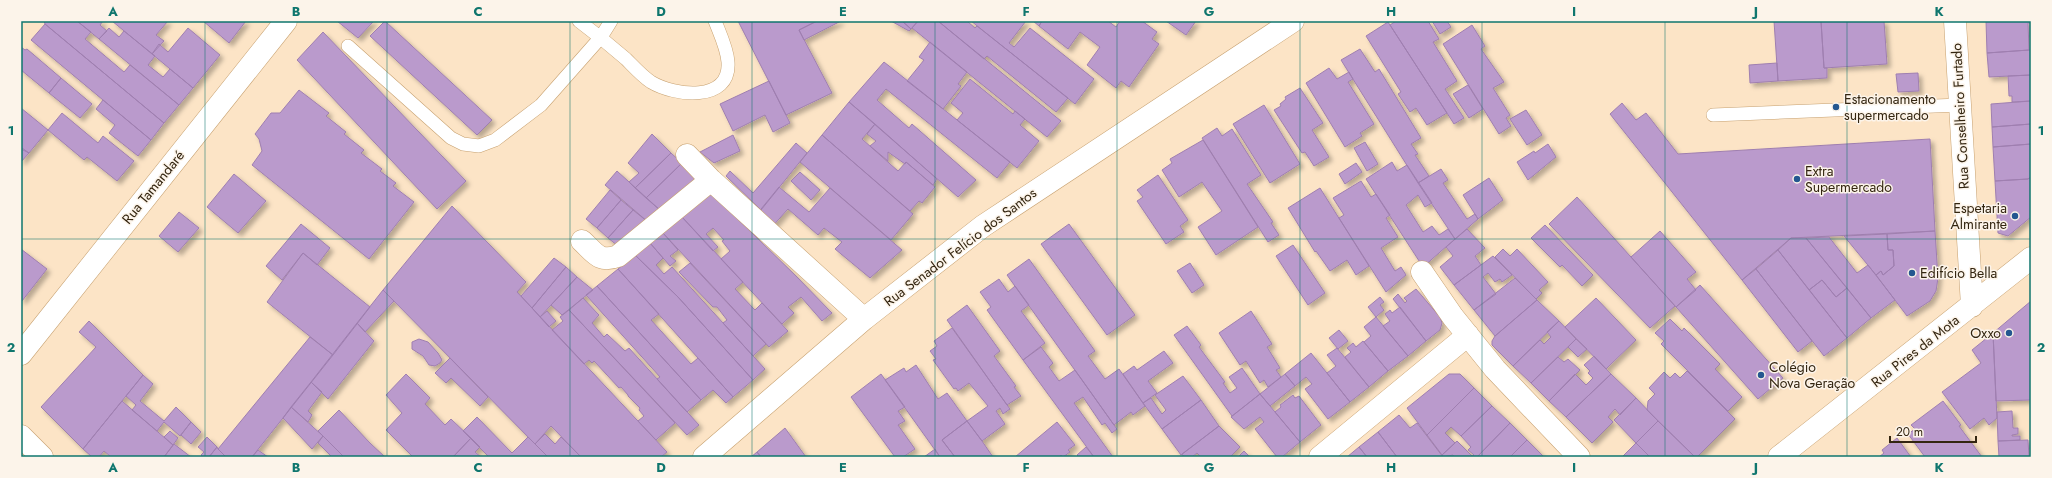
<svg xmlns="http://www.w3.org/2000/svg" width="2052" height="478" font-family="Jost,sans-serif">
	<defs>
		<filter id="shadow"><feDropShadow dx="3.5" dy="3.5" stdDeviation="2" flood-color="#0004"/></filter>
	</defs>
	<rect width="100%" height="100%" fill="#fce4c6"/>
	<!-- building -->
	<path fill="#ba9acc" stroke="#9f7fb0" filter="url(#shadow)" d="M44,21H77L91,32L85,39L124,72L130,65L179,105L164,123L45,24Z
		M77,21H103L100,25L107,31L99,39Z
		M112,21H168L156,35L164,41L152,54Z
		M203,21H246L229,43Z
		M337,21H374L358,38Z
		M385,21L492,120L477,135L370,36Z
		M738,21H817L799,30L832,93L786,115Z
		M817,21H841L804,40L799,30Z
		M891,21H902L911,29L909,31Z
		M902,21H918L911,29Z
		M918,21H938L1061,121L1047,137L912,28Z
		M938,21H967L975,28L977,26L1068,98L1056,112L987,56L984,59Z
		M971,21H1026L1009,43L1014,47L1030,28L1094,79L1075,104Z
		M1033,21H1042L1039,26Z
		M1042,21H1108L1116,27L1120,21H1142L1157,32L1152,39L1159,44L1129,87L1121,81L1116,88L1087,65L1100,47L1080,32L1068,49L1039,26Z
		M1166,21H1196L1186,35Z
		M1396,21H1428L1439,39L1433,42L1457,81L1445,89L1464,118L1454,124L1390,25Z
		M1432,21H1447L1451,27L1440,34Z
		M1774,21H1821L1824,68H1827V78L1778,81Z
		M1821,21H1884L1887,64L1824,68Z
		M1986,21H2031V23H2028L2029,50L1987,53Z
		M1388,22L1447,113L1427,125L1416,108L1410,112L1398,94L1401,92L1366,36Z
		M45,24L164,123L151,140L31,40Z
		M1472,25L1485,46L1481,49L1504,82L1493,88L1510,115L1506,118L1511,126L1499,134L1443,44Z
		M109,28L119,37L124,31L155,56L148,65L163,77L170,69L193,88L179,105L99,39Z
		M188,28L220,55L193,88L152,54L159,44L168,52Z
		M323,32L466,181L437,209L297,60Z
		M930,42L967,72L958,84L961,86L943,109L907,81L924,60L919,57Z
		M21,47L25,50L27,49L61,78L49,93L21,70Z
		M1360,49L1375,72L1379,69L1421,138L1411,144L1418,154L1415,155L1429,176L1418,183L1341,60Z
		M2029,50H2031V75L1989,77L1987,53Z
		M884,62L1010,162L997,178L886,89L877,100L909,128L912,124L976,180L958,197L849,102Z
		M1777,63L1778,81L1750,83L1749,65Z
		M1329,68L1337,79L1349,72L1353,79L1348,82L1374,124L1360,133L1362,136L1345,147L1306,83Z
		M1918,73L1919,91L1898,92L1896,74Z
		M2031,75V101L2012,102V96H2009L2008,76Z
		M61,78L92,104L80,118L49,93Z
		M970,79L1013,114L1015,111L1025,119L1020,125L1039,141L1017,168L957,120L963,113L951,103Z
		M769,81L790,123L773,132L765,115L733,131L720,104Z
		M1468,85L1483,109L1469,118L1453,94Z
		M1300,88L1323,123L1312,130L1329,157L1314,166L1305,152L1302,153L1274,110L1281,106L1280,104L1286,99L1285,97Z
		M299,90L329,113L326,116L346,132L344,134L364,150L361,153L382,169L380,171L396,183L393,186L414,202L369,259L252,165L262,151L259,139L255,134L271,113H280Z
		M103,100L151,140L138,156L109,133L115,125L96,109Z
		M2031,101V124L1992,127L1991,104Z
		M849,102L875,124L862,139L898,171L906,162L935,187L922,203L919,201L910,211L822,135Z
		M1622,103L1636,120L1646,113L1678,154L1930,139L1935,231L1791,238L1742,280L1610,114Z
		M1264,105L1300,164L1270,183L1233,124Z
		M21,108L48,130L29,153L21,149Z
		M1526,110L1542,135L1527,145L1510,119Z
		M62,113L98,143L103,136L134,161L117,181L87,157L84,160L48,130Z
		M875,124L937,179L933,185L906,162L905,164L888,152V161L870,146L876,141L867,134Z
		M2031,124V144L1993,147L1992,127Z
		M1217,128L1222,136L1232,129L1261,175L1247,184L1273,222L1271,223L1279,235L1268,242L1202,138Z
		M652,134L671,153L635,188L629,182L639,173L628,163Z
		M733,135L740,151L714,163L700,152Z
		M822,135L913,214L891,240L800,162Z
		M1203,140L1258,227L1216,255L1198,227L1222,211L1202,182L1179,197L1162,170L1172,163L1170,159Z
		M1365,142L1378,164L1367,171L1354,148Z
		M796,143L807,153L761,210L726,176L730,171L753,193Z
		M1548,144L1556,157L1528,180L1517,162L1534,151L1535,153Z
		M2031,144V177L2028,179L1995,181L1993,147Z
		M22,148L29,153L21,162V149Z
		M671,153L682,163L646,198L635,188Z
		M1392,162L1397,171L1407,165L1432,203L1425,207L1418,195L1406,205L1423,232L1432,226L1439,235L1448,229L1455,239L1423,267L1366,179Z
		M682,163L699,180L661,211L646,198Z
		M1356,163L1362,172L1345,184L1339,174Z
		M1441,169L1448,180L1443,183L1467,219L1475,214L1478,219L1455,239L1418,183Z
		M617,171L661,211L648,222L605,185Z
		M800,172L820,190L811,200L791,181Z
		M234,174L266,201L238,233L207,207Z
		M1158,175L1188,220L1180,226L1184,232L1166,244L1137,201L1143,197L1137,190Z
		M2031,177V217L2008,236L1998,233L1995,181L2028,179Z
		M1489,178L1503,200L1478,219L1463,195Z
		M1361,181L1371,197L1376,194L1390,215L1386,218L1398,237L1381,248L1395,271L1401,267L1406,275L1386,292L1339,218L1344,215L1333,198Z
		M779,187L809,212L830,188L902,250L870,278L835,249L842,242L824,228L818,235L788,209L771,228L757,214Z
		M1320,188L1369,266L1356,275L1347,260L1330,271L1316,251L1315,252L1288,208Z
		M610,190L621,200L597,228L586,219Z
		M711,193L797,277L832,313L822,321L801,297L788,307L794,313L782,324L721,259L730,251L722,241L724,240L713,228L706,234L718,247L713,251L682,217Z
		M1577,197L1675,306L1650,328L1549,224Z
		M621,200L633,210L608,238L597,228Z
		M452,206L526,282L517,292L667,452L661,457H581L551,426L535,444L383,290Z
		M633,210L648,222L618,246L608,238Z
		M179,212L199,228L178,252L159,236Z
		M682,217L743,282L735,289L755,310L762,303L788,331L769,347L663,233Z
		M301,224L330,248L317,265L303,253L282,280L266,266Z
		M1069,224L1135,315L1107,335L1041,244Z
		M1545,225L1593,275L1582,286L1562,265L1560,267L1531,238Z
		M1467,229L1485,248L1475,256L1481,265L1454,285L1440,267L1453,256L1446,247Z
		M1660,231L1696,272L1687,279L1696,290L1676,307L1631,257Z
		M1935,231L1938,278L1936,291L1930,301L1907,316L1876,275L1881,271L1883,275L1894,266L1893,250H1888L1887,234Z
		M663,233L678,250L670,256L676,261L670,266L650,243Z
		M1887,234L1888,250H1893L1894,266L1883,275L1881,271L1876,275L1844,236Z
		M1829,237L1857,273L1868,265L1895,300L1871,318L1806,238Z
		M1791,238H1806L1847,288L1836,297L1822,280L1809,290L1778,250Z
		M650,243L663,258L656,265L664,274L672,267L765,369L753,380L678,297L635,255Z
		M1293,245L1325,293L1308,305L1276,256Z
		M21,249L47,269L22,301L21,300Z
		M1503,249L1510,256L1517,249L1548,282L1539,290L1542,293L1536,299L1495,257Z
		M1778,250L1847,338L1824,356L1756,269Z
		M303,253L370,307L333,355L267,302Z
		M635,255L678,297L753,380L733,397L618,269Z
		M1493,256L1512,275L1502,282L1500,279L1495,282L1488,273L1483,277L1496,294L1474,310L1454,285Z
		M554,258L566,267L532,308L521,296Z
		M1029,259L1095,351L1088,356L1105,379L1119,369L1145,406L1133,415L1131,412L1114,425L1007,275Z
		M690,263L766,344L753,356L723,323L727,320L717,307H713L679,272Z
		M1190,263L1204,285L1192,293L1177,271Z
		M566,267L577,277L540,317L532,308Z
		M618,269L659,314L651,320L691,364L698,358L733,397L726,403L713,390L701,400L597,286Z
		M1756,269L1812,341L1798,352L1742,280Z
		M577,277L593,290L562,315L551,305Z
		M1515,278L1537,300L1495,336L1474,310Z
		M999,279L1008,292L1015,286L1029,305L1021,311L1045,343L1023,360L987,310L991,307L980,292Z
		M1822,280L1836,297L1847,288L1871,318L1847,338L1809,290Z
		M1700,285L1783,378L1758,399L1676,307Z
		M597,286L701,400L687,412L657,379L660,377L586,295Z
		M1416,289L1440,317L1442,323L1440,330L1426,341L1393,299L1398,294L1405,303L1407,301L1404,298Z
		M383,290L394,301L365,332L357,323Z
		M1380,297L1384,302L1380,305L1384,310L1376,317L1368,307Z
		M583,298L599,315L592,323L604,337L607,334L625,351L629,348L699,425L687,435L569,310Z
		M1596,298L1636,340L1606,369L1565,327Z
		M1537,300L1559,321L1513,366L1492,345V341L1495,336Z
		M2031,301V400L1996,401L1993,333Z
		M967,305L1000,351L994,356L1016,386L1014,387L1021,396L1007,405L947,320Z
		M1400,307L1426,341L1408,356L1383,326L1390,321L1385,314L1390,310L1392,313Z
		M569,310L675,423L656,440L638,421L644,416L639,410L640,408L628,396V395L621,387L619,388L594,361L592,363L589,360L584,364L552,330L563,321L560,317Z
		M547,311L556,321L549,327L540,317Z
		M1251,311L1272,344L1267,347L1280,368L1276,370L1281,377L1268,387L1264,380L1260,383L1246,361L1240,365L1219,333Z
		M1376,317L1408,356L1388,371L1364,342L1371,336L1364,327Z
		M1670,319L1682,331L1684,328L1720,364L1715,369L1742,397L1728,411L1661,344L1664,341L1655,333Z
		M89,321L143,375L83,449L41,407L96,347L79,332Z
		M1559,321L1576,339L1531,383L1513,366L1540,340L1544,344L1551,337L1547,332Z
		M357,323L374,341L328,399L311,382Z
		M1187,326L1201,345L1199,347L1225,382L1223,383L1230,393L1237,388L1229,377L1242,368L1260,394L1232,416L1174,335Z
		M952,328L1010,409L1003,414L1000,408L996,411L1005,424L982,441L967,421L988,406L969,383L958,391L956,388L954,389L933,360L936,359L930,351L937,346L934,341Z
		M1339,330L1348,341L1338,349L1329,338Z
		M1993,333L1997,418L1989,425L1984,418L1970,429L1942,392L1981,363L1972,350Z
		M310,337L333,355L252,457H226L218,449Z
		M419,339L428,342L438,353L442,360L440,363L435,366L429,365L423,356L412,349V342Z
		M1576,339L1587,349L1578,357L1568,347Z
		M1363,341L1388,371L1369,387L1345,357L1351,352L1347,348L1353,343L1356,347Z
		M1041,347L1053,363L1049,367L1059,381L1075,370L1114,425L1117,429L1112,433L1105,423L1102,425L1083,397L1074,403L1113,457H1094L1023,360Z
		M1337,348L1369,387L1350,402L1327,373L1336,366L1327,355Z
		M1164,351L1173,363L1148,381L1157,393L1143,403L1123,374L1134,366L1137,370Z
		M1311,353L1350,402L1328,419L1305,389L1312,384L1306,377L1295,386L1285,374Z
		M1594,356L1611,374L1566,417L1549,401L1575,374L1586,385L1593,378L1588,373L1590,371L1584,365Z
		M1558,357L1564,362L1568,359L1580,370L1549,401L1531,383Z
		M450,358L488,397L480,406L451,378L446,383L435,373Z
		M916,365L938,399L947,393L967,421L942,440L955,457H940L885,380L904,368L906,372Z
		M1687,371L1735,419L1697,457H1695L1647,410L1648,401L1655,394L1649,388L1664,372L1670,378L1675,373L1680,378Z
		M406,374L430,398L425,404L445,425L451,419L471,438L453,457H413L386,430L402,413L386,395Z
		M881,374L905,407L898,411L905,421L898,425L915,449L903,457H895L851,397Z
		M1285,374L1295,386L1270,406L1260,394Z
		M1449,374H1460L1474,388L1427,435L1407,408Z
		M1611,374L1636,398L1620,415L1615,409L1608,417L1613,422L1592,443L1566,417Z
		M143,375L153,384L140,401L164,421L176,407L191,422L180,436L164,422L157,431L132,410L136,405L126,396Z
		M1183,376L1201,400L1162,429L1143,403L1151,398L1162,414L1166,410L1155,395Z
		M311,382L322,392L308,411L312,415L308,422L291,407Z
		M1474,388L1492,406L1461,436L1451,427L1445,433L1455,443L1442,455L1427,435Z
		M1260,394L1300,442L1282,457H1277L1255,429L1264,422L1260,417L1244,429L1231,417Z
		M1293,395L1295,398L1299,396L1321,425L1300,442L1275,412L1281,407L1280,405Z
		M1636,398L1658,421L1636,443L1614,420Z
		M1201,400L1219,426L1181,455L1162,429Z
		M122,401L173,445L164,457H111L104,451L99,457H92L83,449Z
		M1943,401L1961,425L1959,426L1982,457H1925L1908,434L1915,429L1911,425Z
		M1492,406L1510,423L1477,457H1454L1453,455L1443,457L1442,455L1457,441L1472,456L1474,455L1468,450L1471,447L1461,436Z
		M291,407L323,436L312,449L283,418Z
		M339,410L370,443L385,457H344L318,431Z
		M2012,411L2013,428H2018V434L2012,435V436H2020V440L1998,441L1997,412Z
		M1399,415L1410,428L1417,423L1443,457H1397L1378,432Z
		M477,417L512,453L528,437L548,457H489L463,431Z
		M967,421L982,441L993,457H955L942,440Z
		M1658,421L1695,457H1650L1636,443Z
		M191,422L201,432L191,444L181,435Z
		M1057,422L1075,445L1068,450L1070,452L1063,457L1061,455L1059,457H1015Z
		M1510,423L1527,440L1510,457H1477Z
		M1219,426L1240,447L1230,457H1201L1197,453L1192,457H1184L1182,454Z
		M785,428L806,457H761L757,452Z
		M170,431L178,438L173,445L164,437Z
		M1378,432L1397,457H1367L1359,447Z
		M545,434L555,444L561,437L581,457H548L535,444Z
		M323,436L344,457H332L318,443Z
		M207,437L217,447L209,457H203L201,455L204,452L198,447Z
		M471,438L480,447L475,452L481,457H453Z
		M1897,438L1911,457H1879L1884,453L1882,450Z
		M1527,440L1544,457H1510Z
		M2028,440L2029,457H1999L1998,441Z
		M1636,443L1650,457H1622Z
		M174,444L191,457H164Z
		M217,447L218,449L226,457H209Z
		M1086,447L1094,457H1079L1077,455Z
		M1359,447L1367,457H1347Z
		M935,449L940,457H924Z
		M258,450L268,457H252Z
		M1244,451L1250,457H1238Z
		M757,452L761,457H751Z"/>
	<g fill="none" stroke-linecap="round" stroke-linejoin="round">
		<!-- service casing -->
		<g stroke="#c7a170" stroke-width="14">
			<path id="service" d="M579,21C595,33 611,46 626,59C634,67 642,76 651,82C674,96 731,103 728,62C727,48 720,34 715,21
				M348,46L451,138L463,144L479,146L495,140L541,105L601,37L611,21
				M1713,115L1960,105"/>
		</g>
		<!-- minor casing -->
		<g stroke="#c7a170" stroke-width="23">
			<path id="minor" d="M687,155L711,180L864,319
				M582,241C595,253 599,263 618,256L711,180
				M1422,272L1453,317L1495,369L1579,457
				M21,436L42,457
				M704,457L864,319L983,226L1293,21
				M1320,457L1468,335"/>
		</g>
		<!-- tertiary casing -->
		<g stroke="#c7a170" stroke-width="23">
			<path id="tertiary" d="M1955,21L1972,306
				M21,354L286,21
				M1779,457L2031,258"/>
		</g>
		<!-- service -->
		<use href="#service" stroke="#fff" stroke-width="13"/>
		<!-- minor -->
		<use href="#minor" stroke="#fff" stroke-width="22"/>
		<!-- tertiary -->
		<use href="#tertiary" stroke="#fff" stroke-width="22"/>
	</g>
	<!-- grid -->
	<path fill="none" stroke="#0f766e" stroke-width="1" stroke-opacity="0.55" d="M205,21V457M387,21V457M570,21V457M752,21V457M935,21V457M1117,21V457M1300,21V457M1482,21V457M1665,21V457M1847,21V457M21,239H2031"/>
	<!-- markers -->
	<g fill="#245790" stroke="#fcf4ea" stroke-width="1.5">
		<circle cx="1836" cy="107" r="4"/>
		<circle cx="1797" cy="179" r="4"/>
		<circle cx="2015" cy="216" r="4"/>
		<circle cx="1912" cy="273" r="4"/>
		<circle cx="2009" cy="333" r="4"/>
		<circle cx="1761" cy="375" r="4"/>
	</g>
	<g text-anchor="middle" stroke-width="3" stroke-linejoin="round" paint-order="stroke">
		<!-- poi labels -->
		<g font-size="14" fill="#332510" stroke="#fcf4ea" text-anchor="start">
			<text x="1844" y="104">Estacionamento<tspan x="1844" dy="16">supermercado</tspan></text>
			<text x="1805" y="176">Extra<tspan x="1805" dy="16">Supermercado</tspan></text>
			<text x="2007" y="213" text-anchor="end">Espetaria<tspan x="2007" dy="16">Almirante</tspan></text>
			<text x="1920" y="278">Edifício Bella</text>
			<text x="2001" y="338" text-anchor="end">Oxxo</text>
			<text x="1769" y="372">Colégio<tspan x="1769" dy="16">Nova Geração</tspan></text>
		</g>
		<!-- street labels -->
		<g font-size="14" fill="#332510" stroke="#fcf4ea">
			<text transform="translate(1960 116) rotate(-93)" y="5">Rua Conselheiro Furtado</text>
			<text transform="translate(153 187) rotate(-51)" y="5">Rua Tamandaré</text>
			<text transform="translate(960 247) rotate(-37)" y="5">Rua Senador Felício dos Santos</text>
			<text transform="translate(1915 351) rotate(-38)" y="5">Rua Pires da Mota</text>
		</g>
	</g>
	<!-- border -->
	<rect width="2052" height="478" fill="none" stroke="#fcf4ea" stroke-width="44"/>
	<!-- scale -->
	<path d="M1890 436v6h86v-6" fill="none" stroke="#332510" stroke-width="2"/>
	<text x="1896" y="436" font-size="12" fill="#332510" stroke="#fcf4ea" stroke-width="3" paint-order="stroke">20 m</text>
	<rect x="22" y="22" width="2008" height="434" fill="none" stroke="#0f766e" stroke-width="1.5"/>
	<g font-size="13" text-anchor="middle" font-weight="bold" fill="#0f766e">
		<text x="113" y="16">A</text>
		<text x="296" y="16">B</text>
		<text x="478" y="16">C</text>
		<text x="661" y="16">D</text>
		<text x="843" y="16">E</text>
		<text x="1026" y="16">F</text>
		<text x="1209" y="16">G</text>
		<text x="1391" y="16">H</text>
		<text x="1574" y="16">I</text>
		<text x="1756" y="16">J</text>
		<text x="1939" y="16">K</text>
		<text x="11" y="135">1</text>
		<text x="2041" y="135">1</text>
		<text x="11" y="352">2</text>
		<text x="2041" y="352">2</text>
		<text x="113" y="472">A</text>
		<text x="296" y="472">B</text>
		<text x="478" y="472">C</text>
		<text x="661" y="472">D</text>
		<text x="843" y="472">E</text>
		<text x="1026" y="472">F</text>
		<text x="1209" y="472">G</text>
		<text x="1391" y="472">H</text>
		<text x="1574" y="472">I</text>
		<text x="1756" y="472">J</text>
		<text x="1939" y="472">K</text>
	</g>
</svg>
